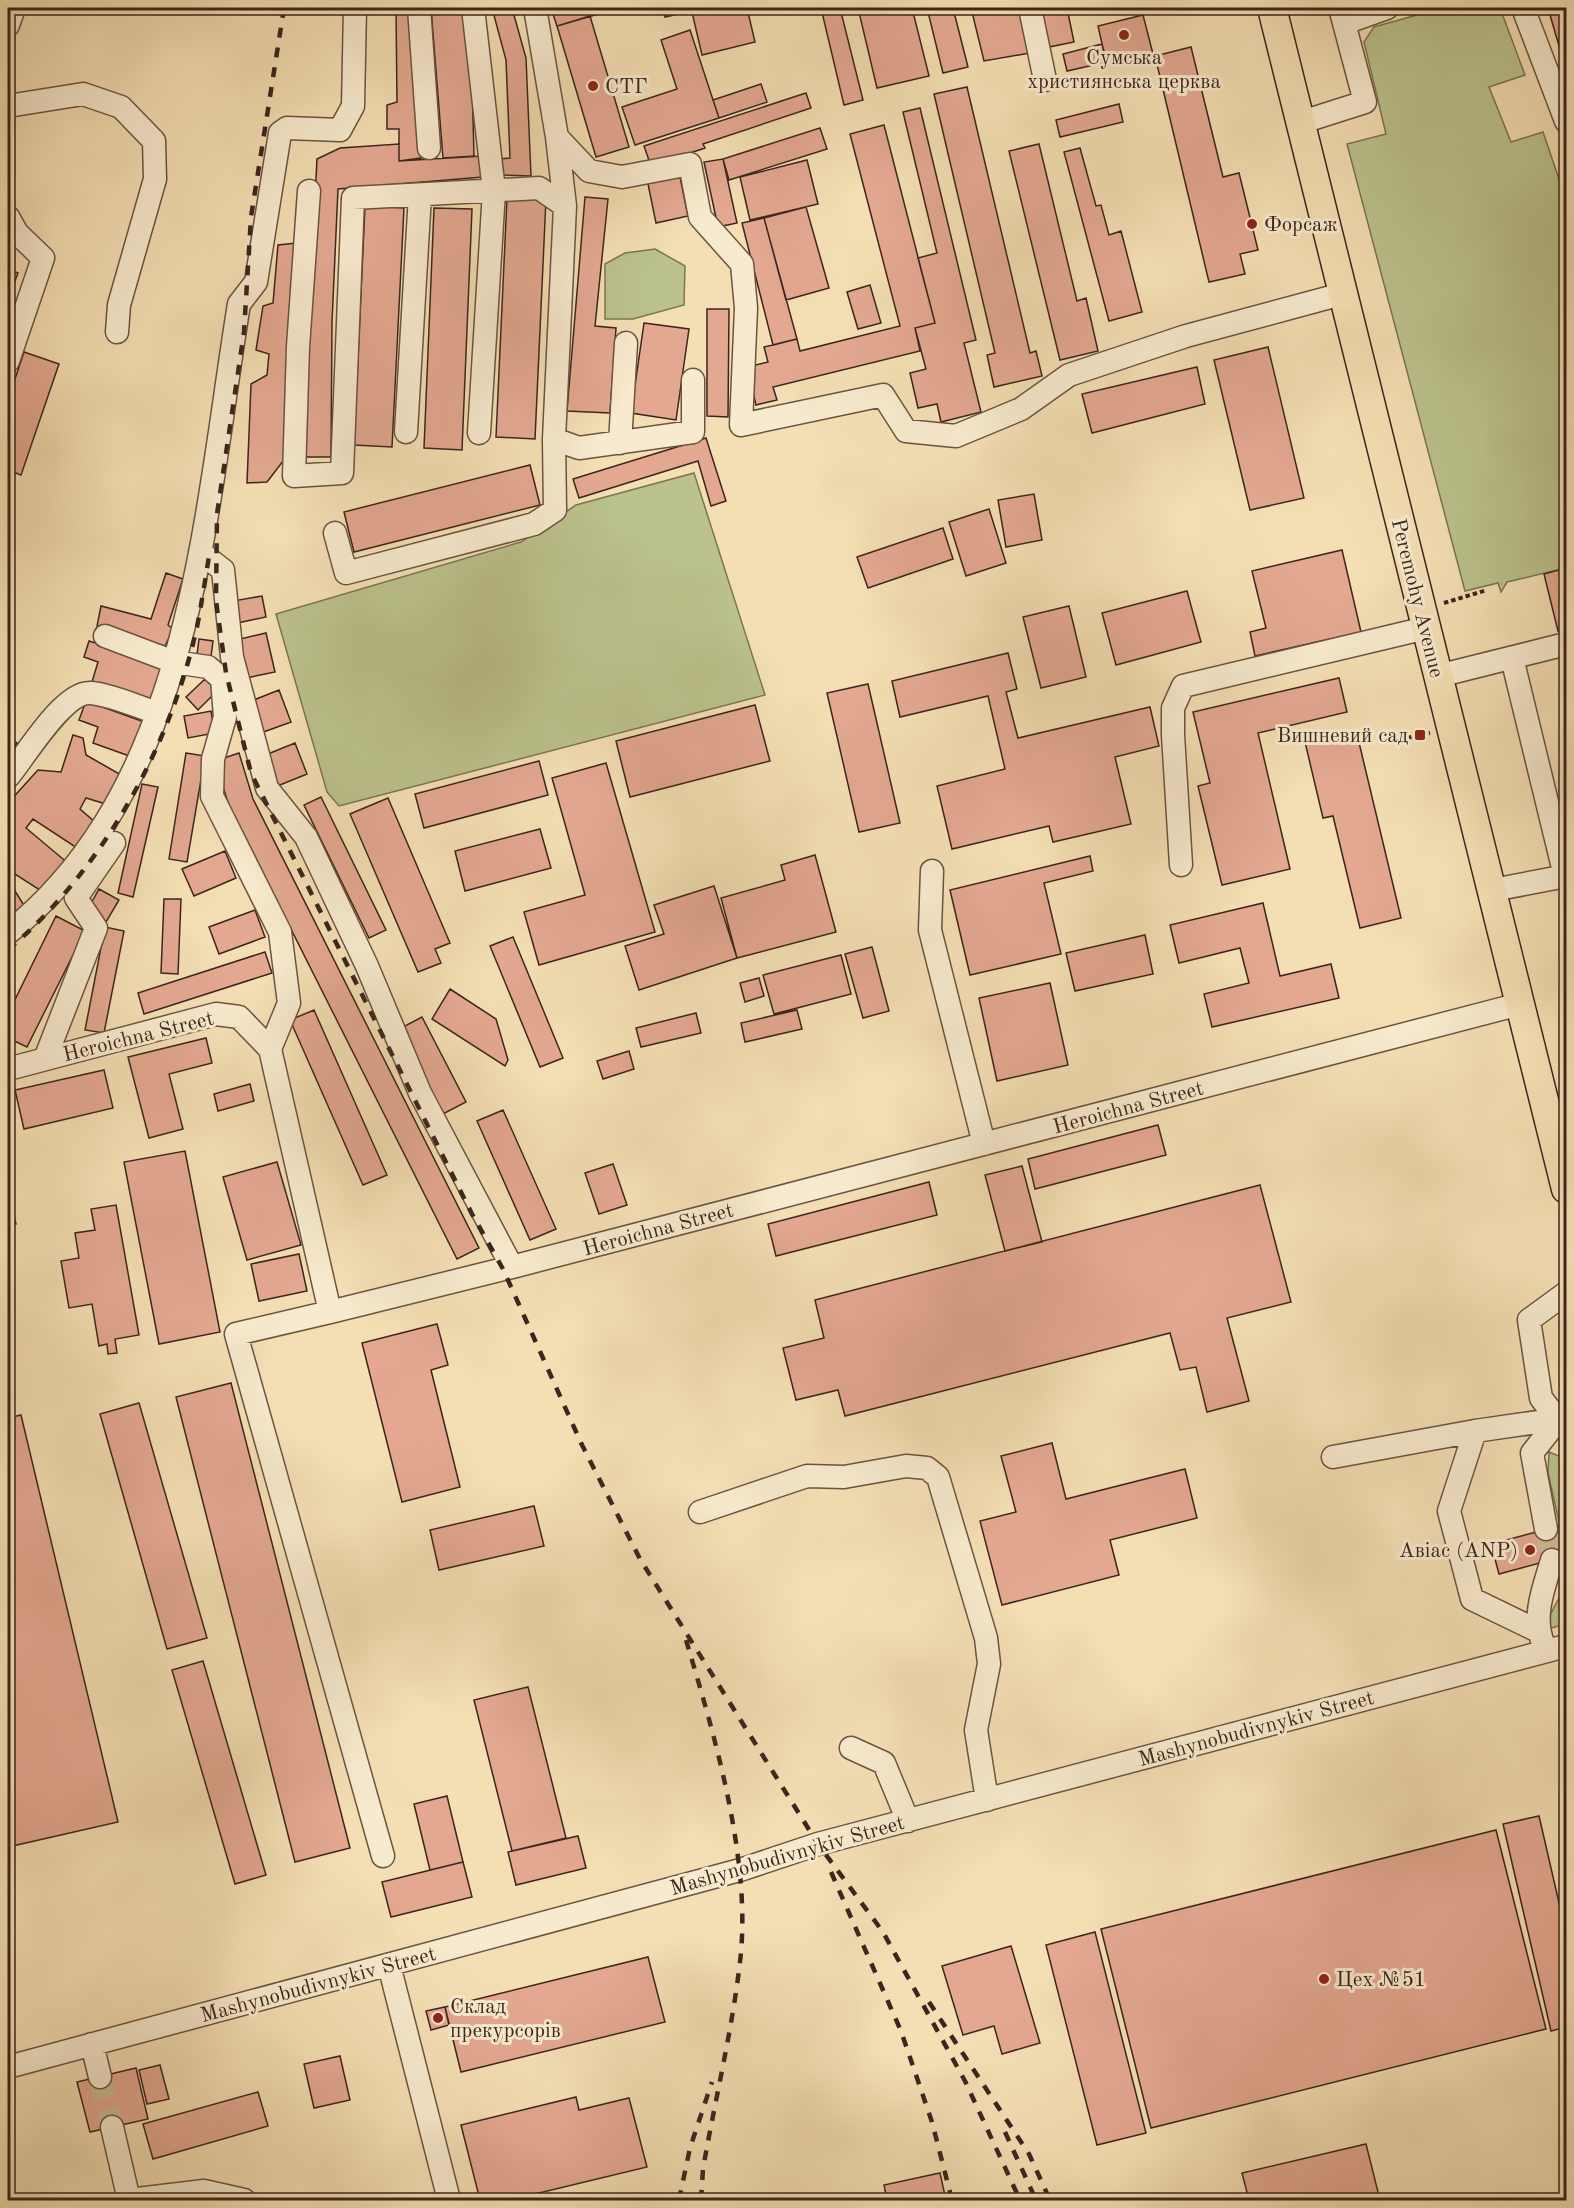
<svg xmlns="http://www.w3.org/2000/svg" width="1574" height="2208" font-family="'Old Standard TT',serif">
	<rect width="100%" height="100%" fill="#f4dfb4"/>
	<filter id="stains"><feTurbulence type="fractalNoise" baseFrequency=".00333" numOctaves="4"/><feColorMatrix values="0 0 0 0 .2 0 0 0 0 .09 0 0 0 0 .02 0 0 0 .5 -.17"/></filter>
	<radialGradient id="worn" r=".72"><stop offset=".6" stop-color="#630" stop-opacity="0"/><stop offset="1" stop-color="#630" stop-opacity=".3"/></radialGradient>
	<!-- green -->
	<path fill="#bbc28d" stroke="#7c7454" stroke-width="1.5" d="M1442,8H1500L1525,75L1489,87L1511,142L1543,132L1561,185L1566,186V568L1507,582L1501,592L1498,583L1465,591L1347,144L1386,134L1364,42L1374,27Z
		M655,249L685,266L684,305L633,319H605V264L625,253Z
		M694,473L765,695L339,806L327,792L276,614L521,542L576,505Z
		M1549,1452L1566,1459V1524L1560,1526L1548,1473Z
		M1566,1585V1624L1548,1629L1550,1615Z"/>
	<!-- building -->
	<path fill="#e4a891" stroke="#3c251c" stroke-width="1.5" d="M396,8H413L421,158L399,161V129H387V105L397,102Z
		M431,8H467L471,47L474,156L443,158Z
		M492,8H512L526,58L531,176L501,175L500,159L510,158L506,60Z
		M551,8H619L557,26Z
		M663,8H682L683,13L665,17Z
		M691,8H747L755,42L702,55Z
		M821,8H840L863,100L844,105Z
		M858,8H912L929,76L877,88Z
		M927,8H953L968,67L943,73Z
		M971,8H1020L1030,53L984,61Z
		M1041,8H1067L1074,42L1049,47Z
		M1548,8H1566V70Z
		M1143,15L1153,54L1107,65L1098,26Z
		M590,16L629,147L596,157L557,26Z
		M690,30L719,118L635,145L622,107L677,89L661,40Z
		M1102,44L1107,62L1067,71L1063,54Z
		M1191,47L1223,177L1239,173L1258,250L1240,254L1245,274L1209,282L1155,56Z
		M761,84L767,102L719,118L713,100Z
		M967,87L1030,353L1036,351L1042,376L994,387L987,355L995,353L934,94Z
		M806,93L811,108L703,144L705,148L651,166L644,146Z
		M1119,104L1123,122L1060,137L1056,120Z
		M920,108L976,340L964,343L981,412L941,422L937,404L918,408L910,373L926,369L915,328L935,323L918,258L937,253L903,112Z
		M884,125L935,323L915,328L920,351L773,387L777,400L756,405L747,367L768,362L764,347L797,339L800,351L900,326L850,134Z
		M820,128L827,149L729,180L723,159Z
		M399,144V161L483,156V177L338,189L332,322L331,457H302L317,159L340,148Z
		M1039,144L1077,301L1086,298L1098,351L1060,360L1009,151Z
		M1080,148L1096,206L1101,205L1109,235L1121,231L1142,312L1109,321L1064,152Z
		M723,159L737,223L718,227L704,162Z
		M807,160L818,204L750,220L740,177Z
		M679,172L688,216L656,223L647,179Z
		M585,197L608,199L595,326L616,328L610,413L567,411Z
		M507,198L546,199L535,439L496,437Z
		M365,206L404,208L392,447L354,445Z
		M806,207L829,288L786,300L764,218Z
		M434,208L472,209L462,450L424,448Z
		M764,218L797,339L773,345L742,223Z
		M296,243L287,456L267,482L247,483L251,384L267,375L269,354L256,350L263,306L273,303L278,245Z
		M8,269L18,273L8,300Z
		M870,285L881,323L858,329L847,292Z
		M707,309H729L728,417L707,416Z
		M644,323L689,329L676,420L631,413Z
		M1268,347L1304,498L1250,510L1214,360Z
		M24,352L59,364L21,475L8,470V400Z
		M1197,367L1205,404L1092,433L1082,394Z
		M706,438L726,501L711,506L698,461L579,498L573,479Z
		M530,465L540,505L354,552L344,512Z
		M1034,494L1042,540L1006,547L998,500Z
		M989,509L1006,563L966,576L949,522Z
		M943,528L953,559L868,588L857,557Z
		M1342,550L1361,632L1255,656L1250,632L1266,628L1252,571Z
		M1566,568V629L1558,631L1544,574Z
		M166,573L183,579L168,625L173,629L165,646L97,626L101,606L151,619Z
		M1187,591L1201,642L1116,665L1102,613Z
		M262,596L266,617L237,623L233,601Z
		M1069,606L1086,677L1041,688L1023,617Z
		M266,633L275,672L241,679L232,641Z
		M199,639L213,641L211,657L197,655Z
		M89,641L166,666L154,703L92,682L98,662L84,657Z
		M1008,653L1017,689L1006,692L1018,738L1150,707L1159,746L1115,757L1131,824L1053,842L1049,826L952,849L937,786L1005,769L988,696L900,717L892,681Z
		M1339,678L1347,712L1258,733L1290,869L1222,885L1198,786L1210,783L1193,712Z
		M205,679L217,691L198,710L186,697Z
		M868,684L900,823L859,832L827,693Z
		M279,690L291,722L258,734L246,703Z
		M86,701L147,723L135,758L93,743L98,727L79,720Z
		M755,705L770,761L630,797L616,741Z
		M211,711L215,733L188,738L184,716Z
		M1356,730L1401,918L1360,928L1333,816L1323,818L1305,742Z
		M8,735L17,743L8,753Z
		M73,735L83,738L86,755L123,776L109,805L86,798L80,809L96,823L80,850L33,819L26,828L69,864L46,894L15,874L8,876V803L38,770L61,772Z
		M295,743L307,774L275,787L263,756Z
		M186,753L205,756L187,862L169,859Z
		M239,753L253,799L479,1248L457,1259L229,806L215,761Z
		M539,761L548,795L424,828L415,794Z
		M606,763L655,932L539,965L524,912L585,895L552,778Z
		M142,784L158,787L133,897L118,893Z
		M321,797L386,930L369,938L304,805Z
		M388,798L450,943L435,949L441,963L418,972L350,814Z
		M540,829L551,868L465,891L455,851Z
		M225,851L236,878L194,896L182,869Z
		M815,855L836,932L737,958L721,898L785,880L781,865Z
		M1090,856L1093,871L1044,883L1061,954L970,975L950,890Z
		M8,880L27,910L8,922Z
		M714,886L737,958L639,990L625,946L664,934L654,905Z
		M99,889L119,900L106,922L87,911Z
		M164,899H181L178,974L161,973Z
		M1263,903L1280,976L1331,964L1339,998L1212,1027L1204,994L1249,983L1240,948L1179,963L1170,925Z
		M255,910L265,937L219,954L209,927Z
		M56,916L85,931L27,1047L8,1038V1014Z
		M105,927L124,931L104,1033L85,1030Z
		M1145,935L1153,974L1075,991L1066,953Z
		M513,937L563,1058L540,1067L490,946Z
		M872,947L889,1011L863,1018L845,954Z
		M265,952L272,973L144,1014L138,993Z
		M841,955L851,994L774,1014L763,975Z
		M759,978L764,996L745,1002L740,983Z
		M1050,983L1068,1065L997,1081L979,998Z
		M450,989L496,1019L508,1060L505,1066L432,1019Z
		M314,1010L387,1175L363,1185L290,1020Z
		M797,1010L802,1029L745,1042L741,1023Z
		M696,1013L701,1033L641,1047L636,1028Z
		M422,1017L466,1102L443,1114L399,1029Z
		M206,1038L212,1063L169,1074L183,1129L149,1138L128,1057Z
		M629,1051L634,1069L603,1079L597,1061Z
		M104,1070L113,1108L24,1129L15,1090Z
		M250,1084L254,1101L218,1111L214,1094Z
		M503,1110L556,1229L530,1240L477,1121Z
		M1158,1125L1166,1155L1035,1189L1028,1159Z
		M185,1151L220,1332L159,1344L124,1162Z
		M277,1162L301,1245L247,1260L223,1177Z
		M613,1164L627,1205L599,1214L585,1173Z
		M1022,1166L1042,1242L1005,1251L985,1175Z
		M929,1182L937,1215L776,1256L768,1224Z
		M1260,1185L1291,1302L1227,1318L1249,1401L1207,1412L1196,1367L1180,1370L1170,1333L845,1416L838,1390L796,1400L783,1348L824,1338L815,1300Z
		M116,1205L139,1335L115,1339L117,1353L108,1354L107,1344L99,1346L92,1304L69,1308L61,1261L79,1258L75,1233L95,1230L91,1209Z
		M12,1208L16,1224L8,1226V1209Z
		M299,1254L307,1291L259,1301L251,1264Z
		M437,1324L448,1365L431,1370L460,1487L402,1502L362,1343Z
		M231,1383L350,1848L295,1862L176,1397Z
		M139,1403L207,1638L167,1649L100,1414Z
		M21,1415L118,1822L8,1847V1418Z
		M1052,1443L1066,1499L1185,1469L1197,1518L1110,1540L1119,1575L1002,1605L980,1521L1016,1512L1001,1456Z
		M534,1506L544,1546L439,1570L430,1530Z
		M1566,1524V1556L1499,1574L1491,1544Z
		M203,1661L266,1875L235,1884L172,1670Z
		M528,1687L566,1838L512,1851L474,1700Z
		M447,1796L463,1862L430,1870L414,1804Z
		M1539,1816L1566,1933V2027L1551,2031L1503,1824Z
		M1496,1830L1546,2029L1151,2128L1101,1929Z
		M578,1836L586,1868L516,1885L508,1852Z
		M463,1862L472,1897L391,1917L382,1882Z
		M1095,1932L1146,2133L1097,2145L1046,1945Z
		M1011,1946L1040,2043L1002,2054L994,2026L963,2035L942,1966Z
		M648,1957L665,2022L461,2072L445,2007Z
		M445,2007L449,2025L431,2030L426,2011Z
		M340,2056L350,2100L314,2108L304,2064Z
		M160,2065L169,2099L147,2104L139,2070Z
		M136,2068L148,2119L90,2132L77,2082Z
		M258,2092L268,2126L153,2159L143,2124Z
		M576,2097L579,2110L629,2098L647,2167L510,2200H480L461,2125Z
		M1366,2144L1380,2200H1249L1242,2173Z
		M940,2173L946,2200H887L884,2185Z"/>
	<g fill="none" stroke-linecap="round" stroke-linejoin="round">
		<!-- minor-tunnel -->
		<path stroke="#cfba96" stroke-width="22" stroke-dasharray="22 11" stroke-linecap="butt" d="M1546,1529L1552,1560
			M100,2077L112,2127"/>
		<!-- minor casing -->
		<g stroke="#6a5442" stroke-width="25">
			<path id="minor" d="M419,8L429,148
				M473,8L494,191L479,433
				M535,8L557,137L565,206
				M1030,8L1045,80
				M1523,8L1566,121
				M1345,23L1387,8
				M8,25L14,8
				M8,106L83,94L121,107L154,141L155,179L119,305L117,332
				M1299,123L1365,102L1340,8
				M557,137L589,171L622,177L690,164L700,217L742,264L746,308L741,425L883,395L906,431L956,436L1021,409L1069,375L1186,336L1342,294
				M309,191L298,347L294,476L342,473L353,198L539,188L565,206L554,439L579,448L693,432V380
				M8,217L17,233L43,258L8,361
				M406,432L420,195
				M620,443L626,343
				M335,533L346,573L534,524L555,510L554,439
				M200,552L223,570L232,657L267,788L306,837L367,966L420,1093L512,1267
				M105,636L174,662L208,667L222,679L225,717L213,759L212,796L280,932L289,1003L270,1049
				M1512,658L1565,876
				M1438,676L1566,644
				M8,777C25,757 64,690 91,693C113,695 137,707 158,713
				M1181,865L1173,735V708L1183,686L1426,628
				M932,871L930,930L984,1144
				M1493,890L1566,876
				M8,933C191,788 204,519 239,304L256,282L280,133L287,128L340,130L353,106L355,8
				M45,1059L96,928L76,898L114,843
				M8,1069L216,1014L239,1017L270,1049L330,1312L512,1267L1520,1004
				M330,1312L236,1334L383,1856
				M1558,1420L1541,1398L1529,1320L1566,1293
				M1475,1431L1449,1511L1472,1599L1538,1631
				M1333,1457L1475,1431L1566,1418
				M700,1512L807,1476L844,1477L906,1466L927,1468L938,1477L986,1638L989,1664L976,1730L987,1800
				M1546,1529L1532,1453L1558,1420
				M1543,1643C1532,1616 1544,1587 1552,1560
				M851,1748L884,1763L908,1821
				M389,1965L449,2200
				M92,2044L100,2077
				M8,2067L740,1870L818,1844L1566,1646
				M112,2127L129,2200
				M129,2200L204,2191L244,2200"/>
		</g>
		<!-- major casing -->
		<g stroke="#3c251c" stroke-width="31">
			<path id="major" d="M1272,8L1566,1189"/>
		</g>
		<!-- path -->
		<path stroke="#3c251c" stroke-width="4" stroke-dasharray="4.5 3" stroke-linecap="butt" d="M1444,603L1487,590
			M1407,738L1430,733"/>
		<!-- minor -->
		<use href="#minor" stroke="#f8eace" stroke-width="22"/>
		<!-- major -->
		<use href="#major" stroke="#f4dfb4" stroke-width="28"/>
		<!-- rail -->
		<path stroke="#3c251c" stroke-width="4.5" stroke-dasharray="10 10" stroke-linecap="butt" d="M284,8L251,217L244,332L217,514L216,601L226,673L251,773L472,1214L503,1269L582,1445L640,1559L818,1844L883,1932L965,2081L1020,2200
			M8,950C103,869 170,748 197,627C202,601 206,575 210,550
			M686,1640C715,1737 752,1861 740,1962C732,2031 715,2100 703,2169L701,2200
			M831,1872L901,2031L932,2122L952,2200
			M929,2002L1029,2154L1050,2200
			M1005,2132L1036,2200
			M679,2200L690,2148L712,2082"/>
	</g>
	<!-- markers -->
	<g fill="#8f2418" stroke="#f8eace" stroke-width="2">
		<circle cx="1124" cy="35" r="6"/>
		<circle cx="593" cy="86" r="6"/>
		<circle cx="1252" cy="224" r="6"/>
		<rect x="1414" y="729" width="12" height="12" rx="3"/>
		<circle cx="1530" cy="1550" r="6"/>
		<circle cx="1324" cy="1979" r="6"/>
		<circle cx="438" cy="2018" r="6"/>
	</g>
	<g text-anchor="middle" stroke-width="6" stroke-linejoin="round" paint-order="stroke">
		<!-- poi labels -->
		<g font-size="21" fill="#3c251c" stroke="#f8eace" text-anchor="start">
			<text x="1124" y="64" text-anchor="middle">Сумська<tspan x="1124" dy="24">християнська церква</tspan></text>
			<text x="605" y="93">СТГ</text>
			<text x="1264" y="231">Форсаж</text>
			<text x="1408" y="742" text-anchor="end">Вишневий сад</text>
			<text x="1518" y="1557" text-anchor="end">Авіас (ANP)</text>
			<text x="1336" y="1986">Цех №51</text>
			<text x="450" y="2013">Склад<tspan x="450" dy="24">прекурсорів</tspan></text>
		</g>
		<!-- street labels -->
		<g font-size="21" fill="#3c251c" stroke="#f8eace">
			<text transform="translate(1418 598) rotate(76)" y="7">Peremohy Avenue</text>
			<text transform="translate(138 1036) rotate(-14)" y="7">Heroichna Street</text>
			<text transform="translate(1128 1107) rotate(-15)" y="7">Heroichna Street</text>
			<text transform="translate(658 1229) rotate(-15)" y="7">Heroichna Street</text>
			<text transform="translate(1256 1728) rotate(-15)" y="7">Mashynobudivnykiv Street</text>
			<text transform="translate(787 1855) rotate(-16)" y="7">Mashynobudivnykiv Street</text>
			<text transform="translate(318 1984) rotate(-15)" y="7">Mashynobudivnykiv Street</text>
		</g>
	</g>
	<!-- margin -->
	<rect width="1574" height="2208" fill="none" stroke="#f4dfb4" stroke-width="30"/>
	<rect x="9" y="9" width="1556" height="2190" fill="none" stroke="#3c251c" stroke-width="3"/>
	<rect x="15" y="15" width="1544" height="2178" fill="none" stroke="#3c251c" stroke-width="1.5"/>
	<rect width="100%" height="100%" filter="url(#stains)"/>
	<rect width="100%" height="100%" fill="url(#worn)"/>
</svg>
